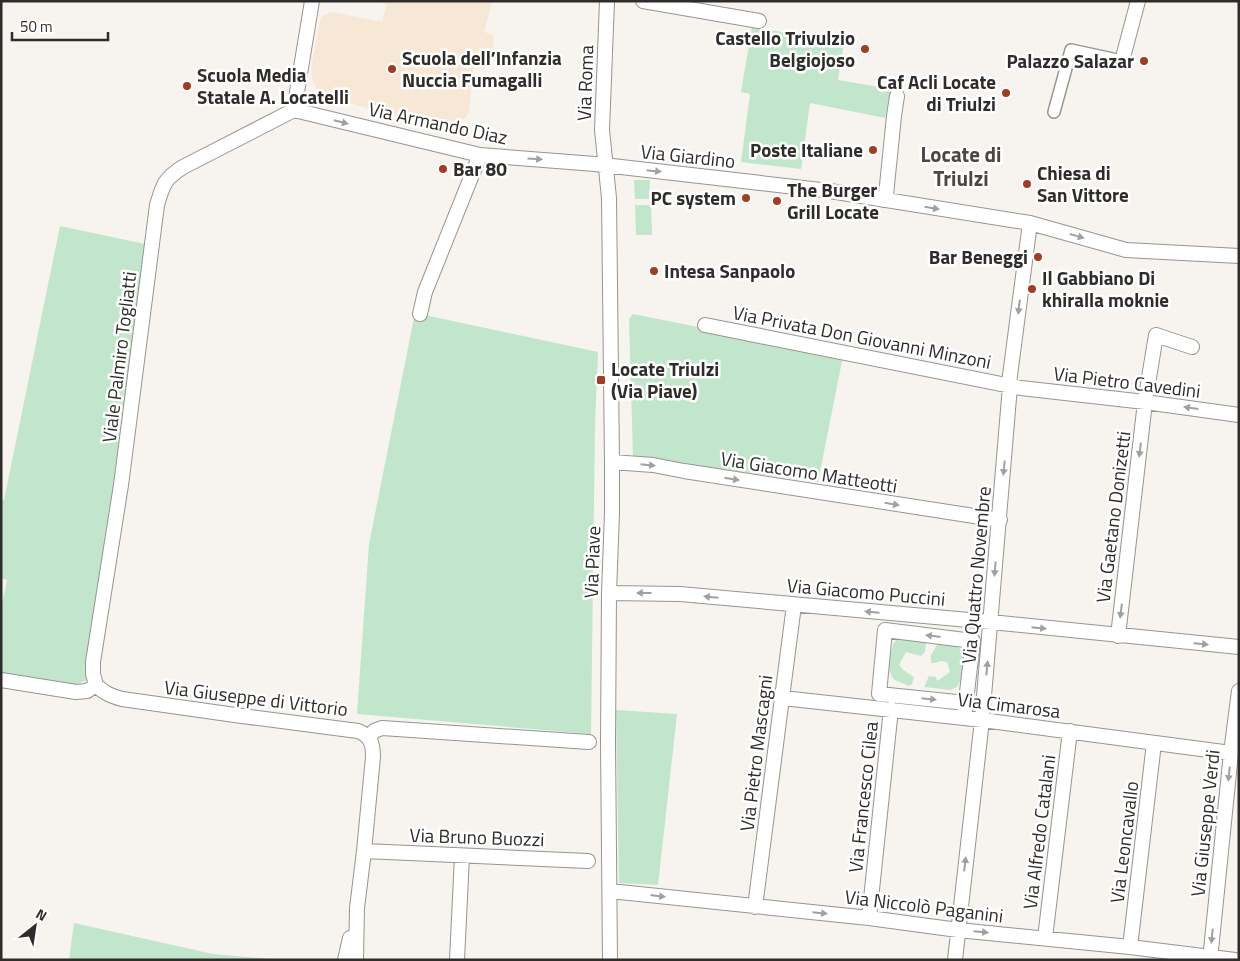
<svg xmlns="http://www.w3.org/2000/svg" width="1240" height="961" font-family="'Titillium Web',sans-serif">
	<rect width="100%" height="100%" fill="#f7f3ef"/>
	<!-- education -->
	<path fill="#f6e8d4" d="M373,1H492L484,32L494,35L491,67L473,69L469,112L467,116L461,121L442,127L329,98L321,94L316,87L312,79L311,70L320,21L323,16L332,12L382,22L387,4Z"/>
	<!-- green -->
	<path fill="#c1e6cb" d="M752,27L844,42L838,80L891,89L885,118L810,103L801,169L741,162L750,94L741,92Z
		M634,180H650L649,199H635Z
		M635,205H651L652,235H636Z
		M60,226L145,244L89,679L76,685L1,674V609L7,580L1,578V500H4Z
		M415,313L598,352L595,424L591,734L357,714L369,544Z
		M633,314L843,356L818,482L633,457L629,319Z
		M900,635L926,642L925,652L921,656L906,652L899,665L903,670L914,677L912,684L909,686L895,680L892,677L888,666L893,644Z
		M938,643L951,644L961,649C967,663 965,674 957,687L950,690L924,687L929,676L936,677L937,681L950,672L947,662L940,661L935,663H931V655Z
		M616,710L677,714L658,885L619,883Z
		M74,923L213,954L284,960H69Z"/>
	<g fill="none" stroke-linecap="round" stroke-linejoin="round">
		<!-- pedestrian casing -->
		<g stroke="#989490" stroke-width="14">
			<path id="pedestrian" d="M1054,112L1071,50L1122,61"/>
		</g>
		<!-- minor casing -->
		<g stroke="#989490" stroke-width="16">
			<path id="minor" d="M607,1L602,130L609,198L612,462V513L609,593L608,743L610,960
				M643,1L759,21
				M1122,61L1138,1
				M294,110L480,155L595,164L830,191L1030,223L1126,250L1239,256
				M294,110L312,1
				M884,200L886,195L894,116L897,96
				M420,314L425,292L480,155
				M705,325L1021,388L1145,402L1239,415
				M612,462L653,465L684,471L1000,520
				M609,593L680,594L991,622L1239,647
				M1118,636L1145,402L1156,335L1192,347
				M1,680L76,692L87,691L96,685
				M96,685L93,674V662L121,485L157,205C163,185 164,179 183,167L294,110
				M96,685C104,693 111,696 122,699L242,716L358,731C371,736 373,744 373,757L364,851L357,908L356,960
				M783,698L982,720L1231,753
				M964,718L973,641L885,630L879,694L966,703
				M369,738L374,731L382,728L589,742
				M364,851L588,861
				M610,891L869,918L958,930L1130,947L1235,960
				M755,907L794,605
				M869,918L891,709
				M1045,938L1070,731
				M1130,947L1154,743
				M345,960L350,938
				M457,960L462,856
				M955,960L982,720L1010,386L1009,383L1030,223
				M1210,960L1231,753L1239,691"/>
		</g>
		<!-- pedestrian -->
		<use href="#pedestrian" stroke="#fff" stroke-width="11"/>
		<!-- minor -->
		<use href="#minor" stroke="#fff" stroke-width="14"/>
	</g>
	<!-- one-way arrows -->
	<defs><path id="oneway-solid" d="M-6-.8H1V-3.2L6.5 0L1 3.2V.8H-6Z" transform="scale(1.25)"/></defs>
	<g fill="#a1a0a0">
		<use href="#oneway-solid" transform="translate(341 122) rotate(14)"/>
		<use href="#oneway-solid" transform="translate(535 159) rotate(4)"/>
		<use href="#oneway-solid" transform="translate(654 171) rotate(6)"/>
		<use href="#oneway-solid" transform="translate(932 208) rotate(9)"/>
		<use href="#oneway-solid" transform="translate(1077 236) rotate(16)"/>
		<use href="#oneway-solid" transform="translate(1019 307) rotate(97)"/>
		<use href="#oneway-solid" transform="translate(1191 408) rotate(-172)"/>
		<use href="#oneway-solid" transform="translate(1140 450) rotate(97)"/>
		<use href="#oneway-solid" transform="translate(648 465) rotate(6)"/>
		<use href="#oneway-solid" transform="translate(1004 468) rotate(95)"/>
		<use href="#oneway-solid" transform="translate(732 479) rotate(9)"/>
		<use href="#oneway-solid" transform="translate(892 504) rotate(9)"/>
		<use href="#oneway-solid" transform="translate(995 569) rotate(95)"/>
		<use href="#oneway-solid" transform="translate(644 593) rotate(-180)"/>
		<use href="#oneway-solid" transform="translate(711 597) rotate(-175)"/>
		<use href="#oneway-solid" transform="translate(1121 611) rotate(97)"/>
		<use href="#oneway-solid" transform="translate(872 612) rotate(-175)"/>
		<use href="#oneway-solid" transform="translate(1039 628) rotate(6)"/>
		<use href="#oneway-solid" transform="translate(933 636) rotate(-173)"/>
		<use href="#oneway-solid" transform="translate(1201 644) rotate(5)"/>
		<use href="#oneway-solid" transform="translate(987 668) rotate(-85)"/>
		<use href="#oneway-solid" transform="translate(929 699) rotate(6)"/>
		<use href="#oneway-solid" transform="translate(1229 774) rotate(96)"/>
		<use href="#oneway-solid" transform="translate(965 864) rotate(-83)"/>
		<use href="#oneway-solid" transform="translate(658 896) rotate(7)"/>
		<use href="#oneway-solid" transform="translate(820 913) rotate(6)"/>
		<use href="#oneway-solid" transform="translate(981 932) rotate(5)"/>
		<use href="#oneway-solid" transform="translate(1212 936) rotate(96)"/>
	</g>
	<!-- markers -->
	<g fill="#a43b23" stroke="#fff" stroke-width="2">
		<circle cx="865" cy="49" r="5"/>
		<circle cx="1144" cy="61" r="5"/>
		<circle cx="392" cy="69" r="5"/>
		<circle cx="187" cy="86" r="5"/>
		<circle cx="1006" cy="93" r="5"/>
		<circle cx="873" cy="150" r="5"/>
		<circle cx="443" cy="169" r="5"/>
		<circle cx="1027" cy="184" r="5"/>
		<circle cx="746" cy="198" r="5"/>
		<circle cx="777" cy="201" r="5"/>
		<circle cx="1038" cy="257" r="5"/>
		<circle cx="654" cy="271" r="5"/>
		<circle cx="1032" cy="289" r="5"/>
		<rect x="596" y="375" width="10" height="10" rx="2.5"/>
	</g>
	<g text-anchor="middle" stroke-width="5" stroke-linejoin="round" paint-order="stroke">
		<!-- poi labels -->
		<g font-size="19" font-weight="bold" fill="#2e2d2b" stroke="#fff" text-anchor="start">
			<text x="855" y="45" text-anchor="end">Castello Trivulzio<tspan x="855" dy="22">Belgiojoso</tspan></text>
			<text x="402" y="65">Scuola dell’Infanzia<tspan x="402" dy="22">Nuccia Fumagalli</tspan></text>
			<text x="1134" y="68" text-anchor="end">Palazzo Salazar</text>
			<text x="197" y="82">Scuola Media<tspan x="197" dy="22">Statale A. Locatelli</tspan></text>
			<text x="996" y="89" text-anchor="end">Caf Acli Locate<tspan x="996" dy="22">di Triulzi</tspan></text>
			<text x="863" y="157" text-anchor="end">Poste Italiane</text>
			<text x="453" y="176">Bar 80</text>
			<text x="1037" y="180">Chiesa di<tspan x="1037" dy="22">San Vittore</tspan></text>
			<text x="787" y="197">The Burger<tspan x="787" dy="22">Grill Locate</tspan></text>
			<text x="736" y="205" text-anchor="end">PC system</text>
			<text x="1028" y="264" text-anchor="end">Bar Beneggi</text>
			<text x="664" y="278">Intesa Sanpaolo</text>
			<text x="1042" y="285">Il Gabbiano Di<tspan x="1042" dy="22">khiralla moknie</tspan></text>
			<text x="611" y="376">Locate Triulzi<tspan x="611" dy="22">(Via Piave)</tspan></text>
		</g>
		<!-- street labels -->
		<g font-size="19" fill="#2e2d2b" stroke="#fff">
			<text transform="translate(585 83) rotate(-88)" y="7">Via Roma</text>
			<text transform="translate(438 123) rotate(12)" y="7">Via Armando Diaz</text>
			<text transform="translate(688 156) rotate(6)" y="7">Via Giardino</text>
			<text transform="translate(862 337) rotate(11)" y="7">Via Privata Don Giovanni Minzoni</text>
			<text transform="translate(119 357) rotate(-83)" y="7">Viale Palmiro Togliatti</text>
			<text transform="translate(1127 382) rotate(7)" y="7">Via Pietro Cavedini</text>
			<text transform="translate(809 472) rotate(9)" y="7">Via Giacomo Matteotti</text>
			<text transform="translate(1113 517) rotate(-83)" y="7">Via Gaetano Donizetti</text>
			<text transform="translate(592 562) rotate(-88)" y="7">Via Piave</text>
			<text transform="translate(976 575) rotate(-85)" y="7">Via Quattro Novembre</text>
			<text transform="translate(866 592) rotate(5)" y="7">Via Giacomo Puccini</text>
			<text transform="translate(256 698) rotate(7)" y="7">Via Giuseppe di Vittorio</text>
			<text transform="translate(1009 705) rotate(7)" y="7">Via Cimarosa</text>
			<text transform="translate(756 753) rotate(-83)" y="7">Via Pietro Mascagni</text>
			<text transform="translate(863 797) rotate(-84)" y="7">Via Francesco Cilea</text>
			<text transform="translate(1205 823) rotate(-84)" y="7">Via Giuseppe Verdi</text>
			<text transform="translate(1039 832) rotate(-83)" y="7">Via Alfredo Catalani</text>
			<text transform="translate(477 837) rotate(2)" y="7">Via Bruno Buozzi</text>
			<text transform="translate(1124 842) rotate(-83)" y="7">Via Leoncavallo</text>
			<text transform="translate(924 906) rotate(7)" y="7">Via Niccolò Paganini</text>
		</g>
		<!-- quarter labels -->
		<g font-size="21" font-weight="bold" fill="#4b4844" stroke="#fff">
			<text x="961" y="162">Locate di<tspan x="961" dy="24">Triulzi</tspan></text>
		</g>
	</g>
	<!-- border -->
	<rect width="1240" height="961" fill="none" stroke="#2e2d2b" stroke-width="5"/>
	<!-- north arrow -->
	<g transform="translate(35 926) rotate(30)" stroke="#ffffff" stroke-width="4" paint-order="stroke">
	<path d="M0-4L9 19L0 12L-9 19Z" fill="#2e2d2b"/>
	<text y="-8" font-size="14" font-weight="bold" text-anchor="middle" fill="#2e2d2b">N</text>
	</g>
	<!-- scale -->
	<path d="M12 32v8h96v-8" fill="none" stroke="#2e2d2b" stroke-width="2.5"/>
	<text x="20" y="32" font-size="15" fill="#2e2d2b" stroke="#ffffff" stroke-width="4" paint-order="stroke">50 m</text>
</svg>
